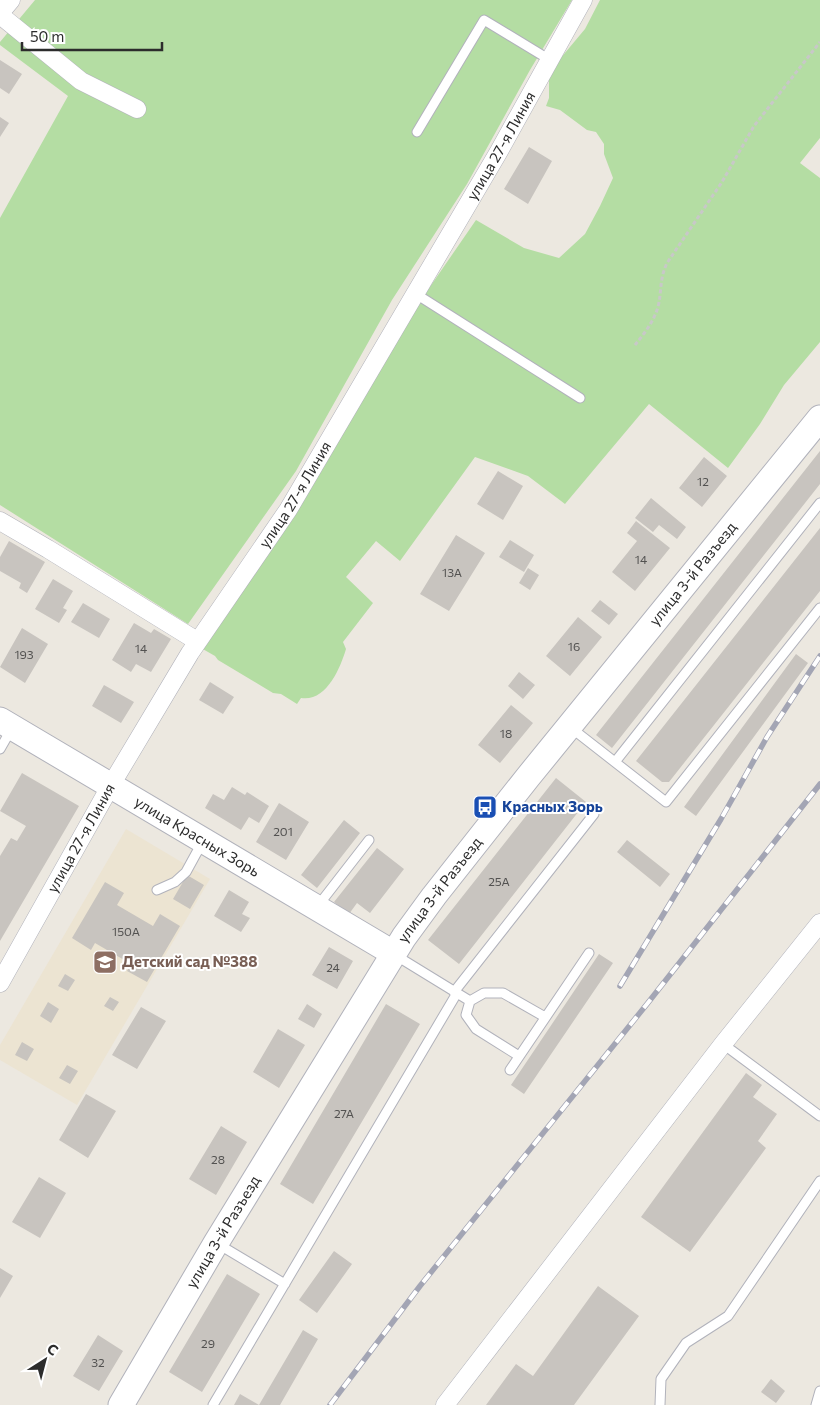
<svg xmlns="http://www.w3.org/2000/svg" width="820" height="1405" font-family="Commissioner,sans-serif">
	<rect width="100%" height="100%" fill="#ece8e0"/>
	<!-- education -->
	<path fill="#ece4d2" d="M126,829L210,879L77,1105L0,1060V1045Z"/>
	<!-- green -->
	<path fill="#b4dda3" d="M35,0H572L530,70L467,184L392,300L296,471L188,624L0,505V218L68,96L0,45V42Z
		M600,0H820V138L800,163L820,178V342L784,385L760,424L728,468L649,404L565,504L528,476L475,457L400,561L376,541L346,577L373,603L343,642L346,649C340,669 326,702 301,698L297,704L281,694L273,693L218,660L215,656L201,648L414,310L476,220L524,248L559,258L585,234L600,206L613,178L604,154V144L596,132L587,130L560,110L546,106L549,98V72L585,29Z"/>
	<!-- building -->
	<path fill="#c8c4bf" d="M0,60L22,74L9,94L0,88Z
		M0,117L9,123L0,137Z
		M529,147L552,161L528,204L504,189Z
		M820,451V484L612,748L596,735Z
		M704,457L727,476L702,507L679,488Z
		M498,471L523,486L503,520L477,504Z
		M651,498L686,527L677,539L659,525L653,532L635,518Z
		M636,521L670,548L635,591L612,572L637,541L627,533Z
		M820,528V591L669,782H662L636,761Z
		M456,535L485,553L449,611L420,594Z
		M510,540L534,555L524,572L499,557Z
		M9,541L45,562L27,593L19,588L21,583L0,571V557Z
		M528,568L539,575L530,590L519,583Z
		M53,579L73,591L63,608L67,610L59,623L35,609Z
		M600,600L618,614L609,625L591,611Z
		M83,603L110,619L99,638L71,622Z
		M578,617L602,637L570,676L546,656Z
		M134,623L151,633L154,629L171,639L151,672L136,664L131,672L112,660Z
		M22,628L48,644L25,683L0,667Z
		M796,654L808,663L696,816L684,807Z
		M519,672L535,685L523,699L508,686Z
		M210,682L234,697L223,714L199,700Z
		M104,685L134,702L121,723L92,706Z
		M511,705L533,723L500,763L478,745Z
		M22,773L79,806L0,941V856L11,838L17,841L26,826L0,811Z
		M556,778L586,802L459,964L428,940Z
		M232,787L245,795L247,792L269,806L259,823L249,817L241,830L205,808L213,794L224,800Z
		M279,803L309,822L286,860L256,842Z
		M344,820L360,833L317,888L301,875Z
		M627,840L670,874L660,887L617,852Z
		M377,848L404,869L370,913L357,903L349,914L334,902Z
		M187,875L204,885L190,909L173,899Z
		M105,882L124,893L117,905L153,926L160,914L180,926L147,982L127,971L131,964L95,943L91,950L72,938Z
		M229,890L249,902L242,914L250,918L241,932L214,916Z
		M329,947L353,961L337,989L312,975Z
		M599,954L613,963L524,1094L511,1085Z
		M65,974L75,980L68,991L58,986Z
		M110,997L119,1002L113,1011L104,1006Z
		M48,1002L59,1009L51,1023L40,1016Z
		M307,1004L322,1014L314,1028L298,1019Z
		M386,1004L420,1024L313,1204L280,1184Z
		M141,1007L166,1021L137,1069L112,1055Z
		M278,1029L305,1045L279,1088L253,1072Z
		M22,1042L34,1049L27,1061L15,1055Z
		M67,1065L78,1071L70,1084L59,1078Z
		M746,1073L762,1085L753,1097L777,1114L758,1141L766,1148L690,1252L641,1217Z
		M86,1094L116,1111L88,1158L59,1140Z
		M221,1126L247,1142L216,1195L189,1179Z
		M39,1177L66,1193L40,1238L12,1222Z
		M334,1251L352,1264L317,1313L299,1300Z
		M0,1268L13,1276L0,1298Z
		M227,1274L260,1294L202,1392L169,1372Z
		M598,1286L639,1316L574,1405H486L516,1364L533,1376Z
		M303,1330L318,1339L280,1405H234L240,1394L259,1405Z
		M98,1335L123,1351L99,1391L73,1376Z
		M771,1379L785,1391L776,1403L761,1392Z"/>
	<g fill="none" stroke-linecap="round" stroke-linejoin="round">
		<!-- lane casing -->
		<g stroke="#b1b2bb" stroke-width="11">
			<path id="lane" d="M417,132L484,20L550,60
				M416,294L580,398
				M570,727L666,802L820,608
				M0,749L12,728
				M615,762L820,503
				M157,890L175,882L186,872L203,841
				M317,907L369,840
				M395,955L470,1001L484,993H503L545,1017
				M454,992L594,814
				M470,1001L466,1015L476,1029L519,1056
				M723,1044L820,1116
				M510,1070L589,953
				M218,1244L285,1284
				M213,1405L457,993
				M660,1405L661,1379L686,1343L728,1316L820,1181
				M816,1405L820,1391"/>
		</g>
		<!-- street casing -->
		<g stroke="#b1b2bb" stroke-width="19">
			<g id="street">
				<path d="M0,13L11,0"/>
				<path d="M0,15L81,81L137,109"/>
				<path d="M0,521L48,549L197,641"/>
				<path id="s1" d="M0,983L111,785L190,653L288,510L498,153L583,0"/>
				<path d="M445,1405L723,1044L820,923"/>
			</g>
		</g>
		<!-- secondary casing -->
		<g stroke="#b1b2bb" stroke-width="27">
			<g id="secondary">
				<path id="s2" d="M0,720L393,953"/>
				<path id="s3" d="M121,1405L216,1243L404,937L434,896L528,777L820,418"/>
			</g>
		</g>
		<!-- path -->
		<path stroke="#c8c8c8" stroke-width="3" stroke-dasharray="4 2.5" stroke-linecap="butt" d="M635,345C644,334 654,321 658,307C662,291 659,280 667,263L722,182L754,126L820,42"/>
		<!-- lane -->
		<use href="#lane" stroke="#fff" stroke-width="9"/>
		<!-- street -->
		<use href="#street" stroke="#fff" stroke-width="18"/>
		<!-- secondary -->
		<use href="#secondary" stroke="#fff" stroke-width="25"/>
		<!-- rail casing -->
		<g stroke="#a3a5b4" stroke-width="5.5">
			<path id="rail" d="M620,986L721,819L767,737L820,656
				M330,1405L420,1286L647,1004L820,784"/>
		</g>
		<!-- rail -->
		<use href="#rail" stroke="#fff" stroke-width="4" stroke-dasharray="11" stroke-linecap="butt"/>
	</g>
	<!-- icons -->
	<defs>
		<g id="bus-square" transform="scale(1.25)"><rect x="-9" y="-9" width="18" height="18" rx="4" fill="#1a4fb4" stroke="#fff"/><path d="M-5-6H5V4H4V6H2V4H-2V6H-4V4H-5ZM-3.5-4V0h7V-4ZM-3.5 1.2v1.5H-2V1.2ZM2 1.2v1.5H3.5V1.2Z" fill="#fff"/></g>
		<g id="school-square" transform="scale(1.25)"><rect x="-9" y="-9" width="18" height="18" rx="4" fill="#8d6e63" stroke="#fff"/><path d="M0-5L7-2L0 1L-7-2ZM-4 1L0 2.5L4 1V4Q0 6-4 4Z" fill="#fff"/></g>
	</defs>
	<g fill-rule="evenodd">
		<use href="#bus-square" x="485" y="807"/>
		<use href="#school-square" x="105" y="962"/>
	</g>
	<g text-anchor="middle" stroke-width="4" stroke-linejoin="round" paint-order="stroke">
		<!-- number labels -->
		<g font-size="12" fill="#535251">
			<text x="703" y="486">12</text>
			<text x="641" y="564">14</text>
			<text x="452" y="577">13А</text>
			<text x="574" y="651">16</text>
			<text x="141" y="653">14</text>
			<text x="24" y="659">193</text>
			<text x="506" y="738">18</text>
			<text x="283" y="836">201</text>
			<text x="499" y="886">25А</text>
			<text x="126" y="936">150А</text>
			<text x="333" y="972">24</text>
			<text x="344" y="1118">27А</text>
			<text x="218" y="1164">28</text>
			<text x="208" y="1348">29</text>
			<text x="98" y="1367">32</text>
		</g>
		<!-- street labels -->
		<g font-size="15" fill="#2c2c2c" stroke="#fff">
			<text dy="5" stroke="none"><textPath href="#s1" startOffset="976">улица 27-я Линия</textPath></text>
			<text dy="5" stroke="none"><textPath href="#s1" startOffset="571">улица 27-я Линия</textPath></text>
			<text dy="5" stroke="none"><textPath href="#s3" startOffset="1011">улица 3-й Разъезд</textPath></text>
			<text dy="5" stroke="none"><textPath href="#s2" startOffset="229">улица Красных Зорь</textPath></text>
			<text dy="5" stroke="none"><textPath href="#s1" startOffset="166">улица 27-я Линия</textPath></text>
			<text dy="5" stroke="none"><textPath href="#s3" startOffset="606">улица 3-й Разъезд</textPath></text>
			<text dy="5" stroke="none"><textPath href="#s3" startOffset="201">улица 3-й Разъезд</textPath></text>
		</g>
		<!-- transit labels -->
		<g font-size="15" font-weight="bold" fill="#164399" stroke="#fff" text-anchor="start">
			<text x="502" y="812">Красных Зорь</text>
		</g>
		<!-- education labels -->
		<g font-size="15" font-weight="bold" fill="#785e54" stroke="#fff" text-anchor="start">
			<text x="122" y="967">Детский сад №388</text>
		</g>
	</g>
	<!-- north arrow -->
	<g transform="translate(45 1360) rotate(36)" stroke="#ffffff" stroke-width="4" paint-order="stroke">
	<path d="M0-4L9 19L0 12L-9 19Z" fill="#2c2c2c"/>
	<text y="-8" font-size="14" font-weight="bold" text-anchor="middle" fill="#2c2c2c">С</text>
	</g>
	<!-- scale -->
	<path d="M22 42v8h140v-8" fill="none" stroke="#2c2c2c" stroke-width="2.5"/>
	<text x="30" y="42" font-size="15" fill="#2c2c2c" stroke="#ffffff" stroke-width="4" paint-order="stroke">50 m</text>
</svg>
